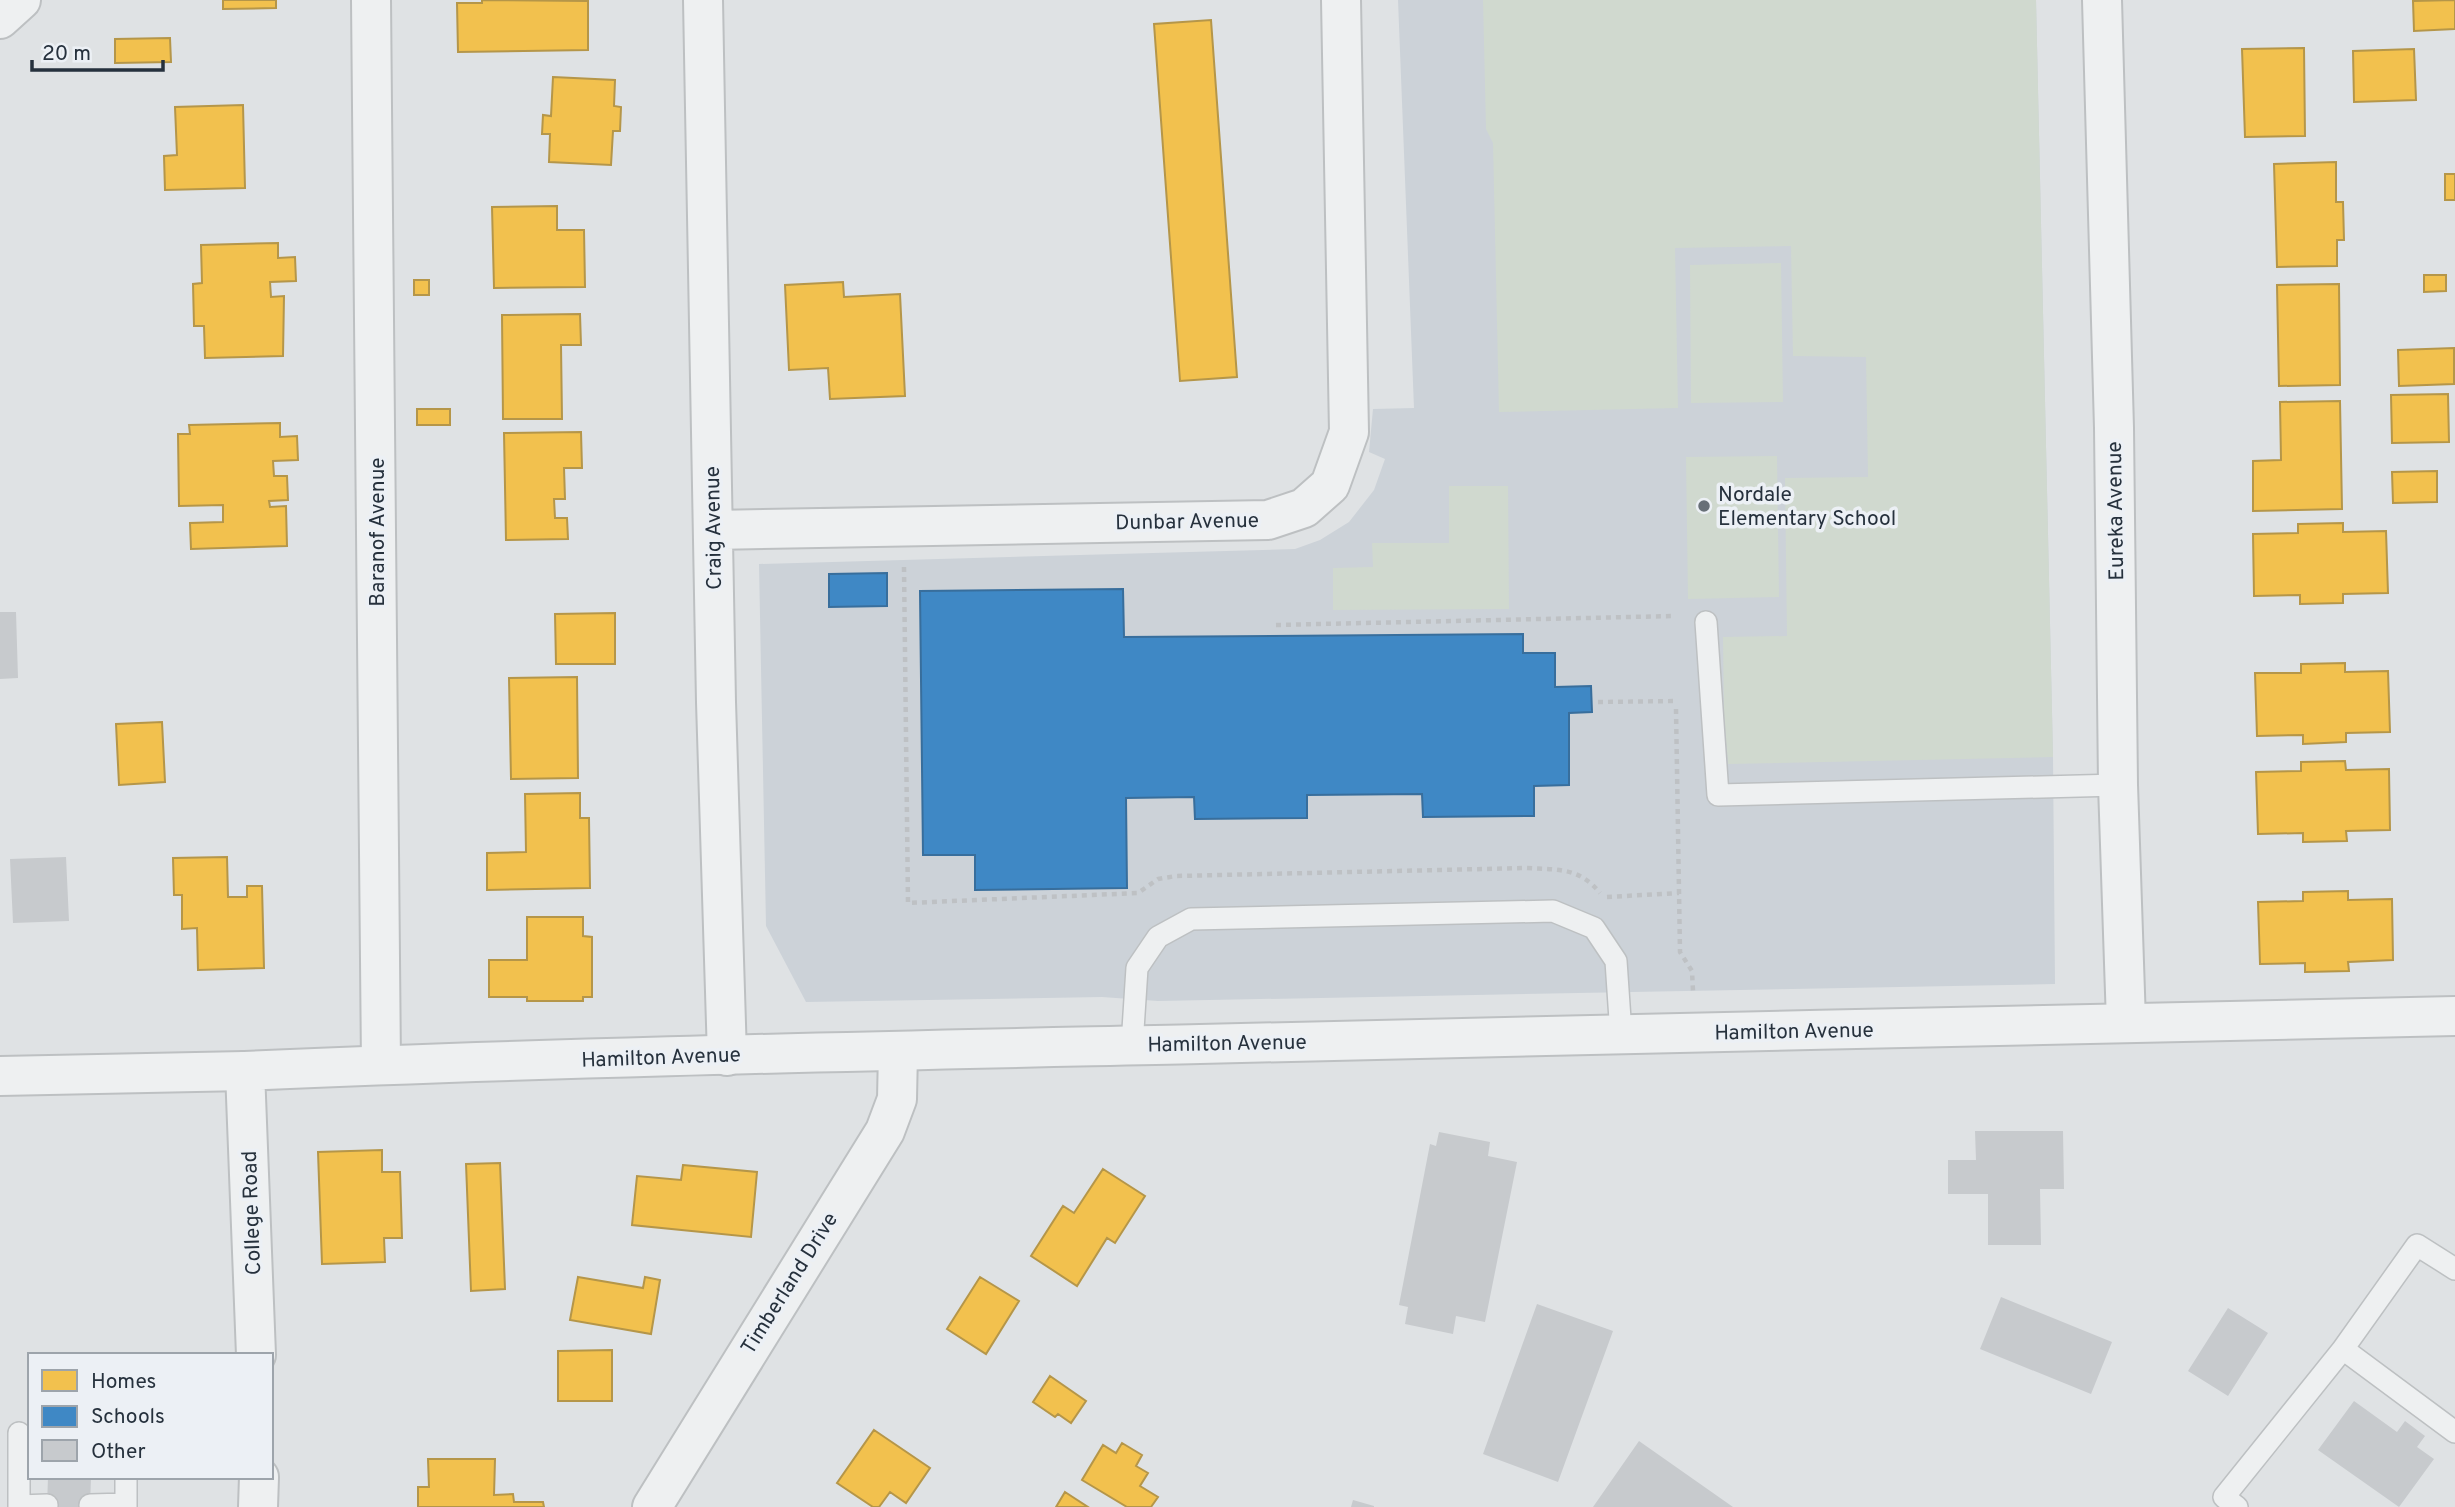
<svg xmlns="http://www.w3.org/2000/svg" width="2455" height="1507" font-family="Overpass,sans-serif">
	<rect width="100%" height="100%" fill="#dfe2e4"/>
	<!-- built -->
	<path fill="#ccd2d8" d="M1398,0H2036L2053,757L2055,984L1158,1001L1102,997L806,1002L766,926L759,564L1295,549L1320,540L1349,522L1374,490L1385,459L1369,452L1373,409L1414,408Z"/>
	<!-- green -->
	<path fill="#d0d9cf" d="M1483,0H2036L2053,757L1728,764L1724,717L1723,637L1787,636L1785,478L1868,477L1866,357L1793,356L1791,246L1675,248L1678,408L1499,412L1493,143L1486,129Z
		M1781,263L1783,402L1691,403L1690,265Z
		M1777,456L1779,597L1688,599L1686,457Z
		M1449,486H1508L1509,609L1333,610V568L1373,567L1372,543H1449Z"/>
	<!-- homes -->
	<path fill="#f2c14e" stroke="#b59649" stroke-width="2" d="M223,0H276V8L223,9Z
		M482,0L588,1V50L458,52L457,3H482Z
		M2455,0V29L2414,31L2413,1Z
		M1211,20L1237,377L1180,381L1154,24Z
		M170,38L171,62L115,63V39Z
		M2304,48L2305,136L2245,137L2242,49Z
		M2414,49L2416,100L2354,102L2353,51Z
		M553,77L615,80L614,106L621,107L620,131H613L611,165L549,162L550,134H542L543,115L551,116Z
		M243,105L245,188L165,190L164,156L177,155L175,107Z
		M2336,162V202H2343L2344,240H2337V266L2277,267L2274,164Z
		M2445,174H2455V200H2445Z
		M557,206V230H584L585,287L494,288L492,207Z
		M278,243V258L295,257L296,281L270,282L271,297L284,296L283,356L205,358L204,326H194L193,284L202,283L201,245Z
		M2424,275H2446V291L2424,292Z
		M414,280H429V295H414Z
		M843,282L844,297L900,294L905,396L830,399L828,368L789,370L785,285Z
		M2339,284L2340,385L2279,386L2277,285Z
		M580,314L581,345H561L562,419H503L502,315Z
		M2454,348V384L2399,386L2398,350Z
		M2448,394L2449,442L2392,443L2391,395Z
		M2340,401L2342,509L2253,511V461L2281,460L2280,402Z
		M417,409H450V425H417Z
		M280,423V437L297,436L298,460L273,461L274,476H287L288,500L269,501L270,507L286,506L287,546L191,549L190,523L223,522V505L179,506L178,434H190L189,425Z
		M581,432L582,468H564L565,499H554L555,518H567L568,539L506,540L504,433Z
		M2437,471V502L2393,503L2392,472Z
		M2343,523V532L2386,531L2388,593L2343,594V603L2300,604V595L2254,596L2253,534L2298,533V524Z
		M615,613V664H556L555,614Z
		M2345,663V672L2388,671L2390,732L2346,733V742L2303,744V735L2257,736L2255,673H2301V664Z
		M577,677L578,778L511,779L509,678Z
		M162,722L165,782L119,785L116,724Z
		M2345,761L2346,770L2389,769L2390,830L2346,831L2347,841L2303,842V833L2258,834L2256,772L2301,771V762Z
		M580,793V818H589L590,888L487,890V853L526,852L525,794Z
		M227,857L228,897H247V886H262L264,968L198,970L197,928L182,929V895H174L173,858Z
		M2348,891V900L2392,899L2393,960L2348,962L2349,971L2305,972V963L2260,964L2258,902L2303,901V892Z
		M527,917H583V936L592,937V997H583V1001H527V997H489V960H527Z
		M382,1150V1172H400L402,1238H384L385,1262L322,1264L318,1152Z
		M500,1163L505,1289L471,1291L466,1164Z
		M683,1165L757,1172L751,1237L632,1225L637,1176L681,1180Z
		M1103,1169L1145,1196L1115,1243L1107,1238L1077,1286L1031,1256L1063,1206L1074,1213Z
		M578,1277L643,1288L645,1277L660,1280L651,1334L570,1320Z
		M980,1277L1019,1301L986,1354L947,1329Z
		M612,1350V1401H558V1351Z
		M1050,1376L1086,1401L1071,1423L1058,1414L1055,1417L1033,1402Z
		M874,1430L930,1468L906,1503L890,1492L879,1507H873L837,1483Z
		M1122,1443L1142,1455L1136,1466L1148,1473L1140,1486L1158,1497L1151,1507H1127L1082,1480L1103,1445L1116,1453Z
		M428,1459H495L494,1495L513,1494L514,1502H543L544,1507H418V1487H429Z
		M1065,1492L1088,1507H1056Z"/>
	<!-- schools -->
	<path fill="#3f88c5" stroke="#386e9c" stroke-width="2" d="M887,573V606L829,607V574Z
		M1123,589L1124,637L1523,634V653H1555V687L1591,686L1592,712L1569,713V785L1534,786V816L1423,817L1422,794L1307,795V818L1195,819L1194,797L1126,798L1127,888L975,890V855H923L920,591Z"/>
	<!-- building -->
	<path fill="#c7cacd" d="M0,612H16L18,678L0,679Z
		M66,857L69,921L13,923L10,859Z
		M1975,1131H2063L2064,1189H2040L2041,1245H1988V1194H1948V1160H1976Z
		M1439,1132L1490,1142L1488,1156L1517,1162L1485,1322L1456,1316L1453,1334L1405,1324L1408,1307L1399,1305L1430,1144L1436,1146Z
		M2001,1297L2112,1342L2091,1394L1980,1349Z
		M1537,1304L1613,1331L1558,1482L1483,1454Z
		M2228,1308L2268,1333L2228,1396L2188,1371Z
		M2354,1401L2397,1432L2405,1421L2425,1436L2417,1447L2434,1459L2399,1507L2318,1450Z
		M1639,1441L1733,1507H1593Z
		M48,1477H91L90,1507H47Z
		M1353,1500L1374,1506V1507H1351Z"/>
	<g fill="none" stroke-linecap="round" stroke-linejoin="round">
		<!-- service casing -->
		<g stroke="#bdc0c2" stroke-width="24">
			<path id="service" d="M1706,622L1718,795L2118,785
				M1132,1045L1137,968L1158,937L1191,919L1553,911L1594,928L1616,961L1621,1034
				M2455,1269L2417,1245L2343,1349L2455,1432
				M19,1433V1507
				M90,1505L126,1504
				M19,1506L47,1505
				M126,1507V1477
				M2237,1507L2224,1497L2343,1349"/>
		</g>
		<!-- minor casing -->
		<g stroke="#bdc0c2" stroke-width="42">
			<path id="minor" d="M371,0L381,1065
				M703,0L716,702L727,1056
				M2102,0L2114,428L2118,785L2126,1022
				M0,19L21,0
				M713,530L1268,520L1304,508L1330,485L1349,432L1341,0
				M0,1076L245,1071
				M652,1507L885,1131L897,1099L898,1051"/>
		</g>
		<!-- tertiary casing -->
		<g stroke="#bdc0c2" stroke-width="42">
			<path id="tertiary" d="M256,1355L245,1071C563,1057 882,1051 1200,1044C1618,1036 2037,1023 2455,1016
				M258,1507L259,1477"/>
		</g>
		<!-- path -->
		<path stroke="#bec1c4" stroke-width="4.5" stroke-dasharray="5 5" stroke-linecap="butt" d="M904,567L908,903L1138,893L1158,879L1176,876L1527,868C1558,870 1579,867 1600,893
			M1276,625L1674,616
			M1598,702L1678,701
			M1676,709L1680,952L1692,971L1693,991
			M1607,897L1679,893"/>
		<!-- service -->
		<use href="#service" stroke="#eef0f1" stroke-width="21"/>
		<!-- minor -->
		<use href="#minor" stroke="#eef0f1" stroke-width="38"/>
		<!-- tertiary -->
		<use href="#tertiary" stroke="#eef0f1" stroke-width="38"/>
	</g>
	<!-- markers -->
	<circle fill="#676f77" stroke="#ecf0f5" stroke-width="2.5" cx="1704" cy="506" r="7"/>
	<g text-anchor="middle" stroke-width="7" stroke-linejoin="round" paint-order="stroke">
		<!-- poi labels -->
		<g font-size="21" fill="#26313d" stroke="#ecf0f5" text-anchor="start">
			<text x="1718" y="501">Nordale<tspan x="1718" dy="24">Elementary School</tspan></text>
		</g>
		<!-- street labels -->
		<g font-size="21" fill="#26313d" stroke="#ecf0f5">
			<text transform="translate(2115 511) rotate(-91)" y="7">Eureka Avenue</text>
			<text transform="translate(1187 521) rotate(-1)" y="7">Dunbar Avenue</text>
			<text transform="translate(713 528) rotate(-91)" y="7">Craig Avenue</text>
			<text transform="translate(377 532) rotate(-90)" y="7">Baranof Avenue</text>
			<text transform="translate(1794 1031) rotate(-1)" y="7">Hamilton Avenue</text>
			<text transform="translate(1227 1043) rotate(-1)" y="7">Hamilton Avenue</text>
			<text transform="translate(661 1057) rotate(-2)" y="7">Hamilton Avenue</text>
			<text transform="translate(251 1213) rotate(-92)" y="7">College Road</text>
			<text transform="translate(789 1283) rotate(-58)" y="7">Timberland Drive</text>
		</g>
	</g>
	<!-- legend -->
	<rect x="28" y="1353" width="245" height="126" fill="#ecf0f5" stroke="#9da4ab" stroke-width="2"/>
	<rect x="42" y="1370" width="35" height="21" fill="#f2c14e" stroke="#9da4ab" stroke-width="2"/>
	<text x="91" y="1388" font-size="21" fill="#26313d">Homes</text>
	<rect x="42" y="1406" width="35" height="21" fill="#3f88c5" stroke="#9da4ab" stroke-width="2"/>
	<text x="91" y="1423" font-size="21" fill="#26313d">Schools</text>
	<rect x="42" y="1440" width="35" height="21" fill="#c7cacd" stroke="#9da4ab" stroke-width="2"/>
	<text x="91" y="1458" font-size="21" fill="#26313d">Other</text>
	<!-- scale -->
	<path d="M32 60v10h131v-10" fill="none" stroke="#26313d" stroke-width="3.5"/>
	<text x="42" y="60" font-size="21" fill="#26313d" stroke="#ecf0f5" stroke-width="5" paint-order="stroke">20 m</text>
</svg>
